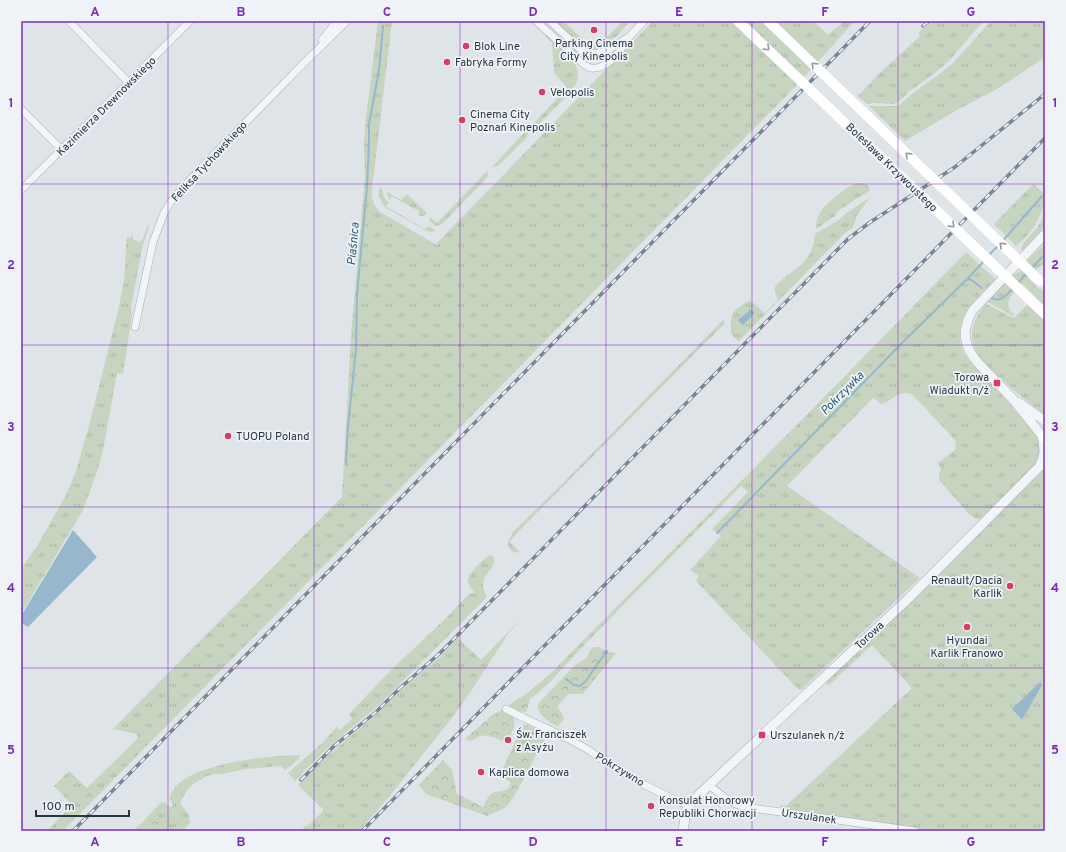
<svg xmlns="http://www.w3.org/2000/svg" width="1066" height="852" font-family="Overpass,sans-serif">
	<defs>
		<pattern id="grass-tufts" width="24" height="20" patternUnits="userSpaceOnUse"><rect width="24" height="20" fill="#c7d4c0"/><path d="M3 7l-1-3M5 7V3M7 7l1-3M15 17l-1-3M17 17v-4M19 17l1-3" fill="none" stroke="#abb7a6"/></pattern>
		<pattern id="forest-crowns" width="20" height="18" patternUnits="userSpaceOnUse"><rect width="20" height="18" fill="#c7d4c0"/><path d="M2 6a3 3 0 1 1 6 0M12 15a3 3 0 1 1 6 0" fill="none" stroke="#abb7a6"/></pattern>
	</defs>
	<rect width="100%" height="100%" fill="#dfe4e9"/>
	<!-- grass -->
	<path fill="url(#grass-tufts)" d="M378,21H392L372,190C371,199 374,206 380,212L437,245V243L653,21H813L828,35L841,24V21H855L793,89L63,831H47L72,805L54,786L69,771L87,788L138,738L137,734L113,729L342,497L351,335L365,176L364,141L366,118Z
		M559,21L564,22L585,41C591,44 598,44 604,40L623,21H630L619,34L601,48L592,51L584,49L557,23Z
		M933,21H984L970,36L949,61L935,73L910,91L898,102L894,104L874,103L867,104L858,96L880,73L920,36L918,33Z
		M991,21H1045V57L999,88L957,110L905,141L869,106H898L914,92L934,78L953,63Z
		M546,34L554,41L574,63L577,68L578,76L576,84L567,96L540,123L536,125H532L566,89L565,85L554,73L552,43L546,37Z
		M528,129V133L527,137L499,165L495,167H492Z
		M487,171L488,175L486,179L442,224L437,226L431,223L429,220L430,217L437,223Z
		M860,183C866,184 871,185 869,192L859,197L841,209L837,212L835,216L816,229C815,214 826,204 838,195C844,190 851,184 860,183Z
		M1033,184L1045,194C1045,209 1036,226 1026,237C1023,240 1019,243 1016,246L994,224Z
		M380,187H381C384,193 383,199 389,203L385,206L425,229L429,226L435,230V231L432,232L427,231L386,208C381,202 377,195 380,187Z
		M387,192L401,200L407,194L427,213L423,216H419V211L391,196V200L388,197Z
		M869,198C866,204 861,209 857,215C855,219 855,226 851,230L850,229L842,236L740,340L739,342L731,334C731,320 729,313 742,305C745,303 747,301 751,301L765,313L778,300C777,297 774,291 775,288C776,282 798,269 803,263C811,255 814,245 815,234C824,228 839,222 845,214Z
		M1045,211V226L1022,251L1021,250L1024,242L1036,229L1041,222Z
		M148,225L149,226L142,249L131,307L132,315L123,374L117,373L103,450L98,469L83,510L21,614V569L37,546L66,495L76,471L90,422L119,307L124,279L126,253V240L128,236L130,239L132,235L134,240L140,242L143,238Z
		M1045,243V264L1039,267L1028,278L1039,289L1040,288L1045,293V307L1023,284C1013,294 1001,302 1014,315L1013,316L988,302V301L1012,275L1019,272L1029,259Z
		M966,252L995,279C984,292 964,307 961,325C959,333 960,341 962,349C968,363 982,373 992,384C1002,395 1012,407 1022,419C1028,425 1036,432 1038,441C1042,451 1038,461 1031,469L981,519H976L968,513L939,480V474L941,469L938,463L955,450L956,443L954,439L913,395C898,388 894,401 881,404L874,398H873L787,486L920,578L802,689L799,690L798,689L696,581L699,576L690,570L721,536L720,535L712,529L748,492L741,486L585,644L550,682L538,693L530,699L531,693L526,694L550,674C689,533 829,394 966,252Z
		M986,304L1014,318L1028,304L1045,321V417L1039,413L1040,411C1025,400 1011,388 997,375C991,369 985,364 980,357C966,338 972,320 986,304Z
		M724,319V324L516,534L510,542L520,552C514,554 508,550 508,543C509,539 511,536 513,532L563,483Z
		M1045,466V831H933L868,823L781,809L780,807L781,805L786,806L912,688L872,645L828,686L826,682L828,678Z
		M490,555L494,557C497,573 474,574 487,597L379,705L343,735L344,736L332,746H330L301,774L302,776L295,781L288,773L320,745L337,727L340,730L352,719L349,714L389,672L443,621L469,594L474,593C473,589 468,586 468,582C467,574 484,558 490,555Z
		M522,618L508,634L497,651L471,691L455,714L389,797L359,831H301L305,826L310,824L323,811V809L298,785L326,757L378,713L408,684L440,657L458,638L481,660Z
		M300,755L299,759L285,770L281,766L246,769L222,774H214L207,776L193,784L188,789L180,802L181,805L189,815L190,823L184,830L185,831H133L144,821L160,803L164,802L170,807L173,806V805L169,798C171,794 173,790 175,787C199,762 266,756 300,755Z"/>
	<!-- forest -->
	<path fill="url(#forest-crowns)" d="M594,647H600L607,652L616,653L583,694H568L557,707L563,715L564,719L559,725V727C550,723 536,715 538,704L575,665L587,658L590,650Z
		M531,692C530,699 528,706 526,712L517,711L513,715C517,727 511,733 506,742C500,740 486,734 480,736C475,738 475,740 469,741L466,738L490,717L526,694Z
		M523,725H528L547,735L517,791L508,805L504,808L487,816L426,794L419,785L443,760L452,770L457,794L483,807C485,803 488,796 492,793C497,790 504,793 510,787V782L502,775V770Z
		M156,816L170,827H175L176,831H138L152,818Z"/>
	<!-- water -->
	<path fill="#97b8cc" d="M751,309L754,312V314L743,325L738,320Z
		M73,530L97,557L28,627L21,623V616Z
		M1040,682L1042,685L1022,720L1012,709Z"/>
	<g fill="none" stroke-linecap="round" stroke-linejoin="round">
		<!-- stream -->
		<path stroke="#97b8cc" stroke-width="2" d="M1002,242L1042,196
			M988,256L998,246
			M1032,268L1042,257
			M968,278L984,261
			M1017,284L1028,272
			M992,298C1001,303 1007,295 1013,288
			M347,465L346,463L348,426L356,349L357,294L367,187L369,143V124L379,70L383,26
			M717,533L902,343L966,280L970,279L982,288
			M566,679L574,685L580,686L586,681L596,666L607,651"/>
		<!-- minor casing -->
		<g stroke="#a4acb4" stroke-width="8">
			<path id="minor" d="M69,21L129,83
				M536,21L580,61C584,64 587,67 591,68C608,70 622,49 629,37
				M550,21L582,51L591,54L603,52L613,47L629,37L644,21
				M322,40L337,21
				M21,109L62,150
				M21,190L190,21
				M135,327L153,242L164,213L172,200L198,171L306,61L347,21
				M506,709L524,718L563,736L587,749L610,765L645,785L679,802L689,805
				M709,785C720,794 731,804 745,807L915,831"/>
		</g>
		<!-- tertiary casing -->
		<g stroke="#a4acb4" stroke-width="10">
			<path id="tertiary" d="M1018,402L1045,421
				M1039,467L1043,458L1044,452L1043,437L1012,398L978,363C963,345 961,330 973,310L1045,234
				M683,831L686,811L692,801L909,598L1045,461"/>
		</g>
		<!-- minor -->
		<use href="#minor" stroke="#f2f5f7" stroke-width="7"/>
		<!-- tertiary -->
		<use href="#tertiary" stroke="#f2f5f7" stroke-width="9"/>
		<!-- secondary -->
		<path stroke="#fff" stroke-width="10" d="M1026,296L1045,314
			M1043,437L1045,438"/>
		<!-- rail casing -->
		<g stroke="#778694" stroke-width="3.5">
			<path id="rail" d="M923,26L929,21
				M399,689L439,654L848,239L869,223L955,167L1045,94
				M301,780L333,747L376,712L403,685
				M73,831L870,21
				M362,831L1045,138"/>
		</g>
		<!-- rail -->
		<use href="#rail" stroke="#eff3f7" stroke-width="2" stroke-dasharray="6" stroke-linecap="butt"/>
		<!-- secondary-bridge -->
		<path stroke="#fff" stroke-width="10" d="M738,21L1026,296
			M768,21L1040,281"/>
	</g>
	<!-- one-way arrows -->
	<defs><path id="oneway-chevron" d="M-2-3.5L2.5 0L-2 3.5" fill="none" stroke-width="1.6" stroke-linecap="round" stroke-linejoin="round"/></defs>
	<g stroke="#939aa0">
		<use href="#oneway-chevron" transform="translate(767 48) rotate(44)"/>
		<use href="#oneway-chevron" transform="translate(814 65) rotate(-136)"/>
		<use href="#oneway-chevron" transform="translate(908 155) rotate(-136)"/>
		<use href="#oneway-chevron" transform="translate(952 225) rotate(44)"/>
		<use href="#oneway-chevron" transform="translate(1002 245) rotate(-136)"/>
	</g>
	<!-- grid -->
	<path fill="none" stroke="#7b2cbf" stroke-width="1" stroke-opacity="0.55" d="M168,21V831M314,21V831M460,21V831M606,21V831M752,21V831M898,21V831M21,184H1045M21,345H1045M21,507H1045M21,668H1045"/>
	<!-- markers -->
	<g fill="#d83b66" stroke="#eff3f7" stroke-width="1.5">
		<circle cx="594" cy="30" r="4"/>
		<circle cx="466" cy="46" r="4"/>
		<circle cx="447" cy="62" r="4"/>
		<circle cx="542" cy="92" r="4"/>
		<circle cx="462" cy="120" r="4"/>
		<rect x="993" y="379" width="8" height="8" rx="2"/>
		<circle cx="228" cy="436" r="4"/>
		<circle cx="1010" cy="586" r="4"/>
		<circle cx="967" cy="627" r="4"/>
		<rect x="758" y="731" width="8" height="8" rx="2"/>
		<circle cx="508" cy="740" r="4"/>
		<circle cx="481" cy="772" r="4"/>
		<circle cx="651" cy="806" r="4"/>
	</g>
	<g text-anchor="middle" stroke-width="3.5" stroke-linejoin="round" paint-order="stroke">
		<!-- poi labels -->
		<g font-size="11" fill="#273442" stroke="#eff3f7" text-anchor="start">
			<text x="594" y="47" text-anchor="middle">Parking Cinema<tspan x="594" dy="13">City Kinepolis</tspan></text>
			<text x="474" y="50">Blok Line</text>
			<text x="455" y="66">Fabryka Formy</text>
			<text x="550" y="96">Velopolis</text>
			<text x="470" y="118">Cinema City<tspan x="470" dy="13">Poznań Kinepolis</tspan></text>
			<text x="989" y="381" text-anchor="end">Torowa<tspan x="989" dy="13">Wiadukt n/ż</tspan></text>
			<text x="236" y="440">TUOPU Poland</text>
			<text x="1002" y="584" text-anchor="end">Renault/Dacia<tspan x="1002" dy="13">Karlik</tspan></text>
			<text x="967" y="644" text-anchor="middle">Hyundai<tspan x="967" dy="13">Karlik Franowo</tspan></text>
			<text x="516" y="738">Św. Franciszek<tspan x="516" dy="13">z Asyżu</tspan></text>
			<text x="770" y="739">Urszulanek n/ż</text>
			<text x="489" y="776">Kaplica domowa</text>
			<text x="659" y="804">Konsulat Honorowy<tspan x="659" dy="13">Republiki Chorwacji</tspan></text>
		</g>
		<!-- street labels -->
		<g font-size="11" fill="#273442" stroke="#eff3f7">
			<text transform="translate(106 106) rotate(-45)" y="4">Kazimierza Drewnowskiego</text>
			<text transform="translate(209 161) rotate(-47)" y="4">Feliksa Tychowskiego</text>
			<text transform="translate(892 167) rotate(44)" y="4">Bolesława Krzywoustego</text>
			<text transform="translate(869 635) rotate(-43)" y="4">Torowa</text>
			<text transform="translate(620 769) rotate(31)" y="4">Pokrzywno</text>
			<text transform="translate(809 816) rotate(8)" y="4">Urszulanek</text>
		</g>
		<!-- water labels -->
		<g font-size="12" font-style="italic" fill="#2e5979" stroke="#eff3f7">
			<text transform="translate(353 244) rotate(-85)" y="4">Piaśnica</text>
			<text transform="translate(842 393) rotate(-45)" y="4">Pokrzywka</text>
		</g>
	</g>
	<!-- border -->
	<rect width="1066" height="852" fill="none" stroke="#eff3f7" stroke-width="44"/>
	<!-- scale -->
	<path d="M36 810v6h93v-6" fill="none" stroke="#273442" stroke-width="2"/>
	<text x="42" y="810" font-size="12" fill="#273442" stroke="#eff3f7" stroke-width="3" paint-order="stroke">100 m</text>
	<rect x="22" y="22" width="1022" height="808" fill="none" stroke="#7b2cbf" stroke-width="1.5"/>
	<g font-size="13" text-anchor="middle" font-weight="bold" fill="#7b2cbf">
		<text x="95" y="16">A</text>
		<text x="241" y="16">B</text>
		<text x="387" y="16">C</text>
		<text x="533" y="16">D</text>
		<text x="679" y="16">E</text>
		<text x="825" y="16">F</text>
		<text x="971" y="16">G</text>
		<text x="11" y="107">1</text>
		<text x="1055" y="107">1</text>
		<text x="11" y="269">2</text>
		<text x="1055" y="269">2</text>
		<text x="11" y="431">3</text>
		<text x="1055" y="431">3</text>
		<text x="11" y="592">4</text>
		<text x="1055" y="592">4</text>
		<text x="11" y="754">5</text>
		<text x="1055" y="754">5</text>
		<text x="95" y="846">A</text>
		<text x="241" y="846">B</text>
		<text x="387" y="846">C</text>
		<text x="533" y="846">D</text>
		<text x="679" y="846">E</text>
		<text x="825" y="846">F</text>
		<text x="971" y="846">G</text>
	</g>
</svg>
